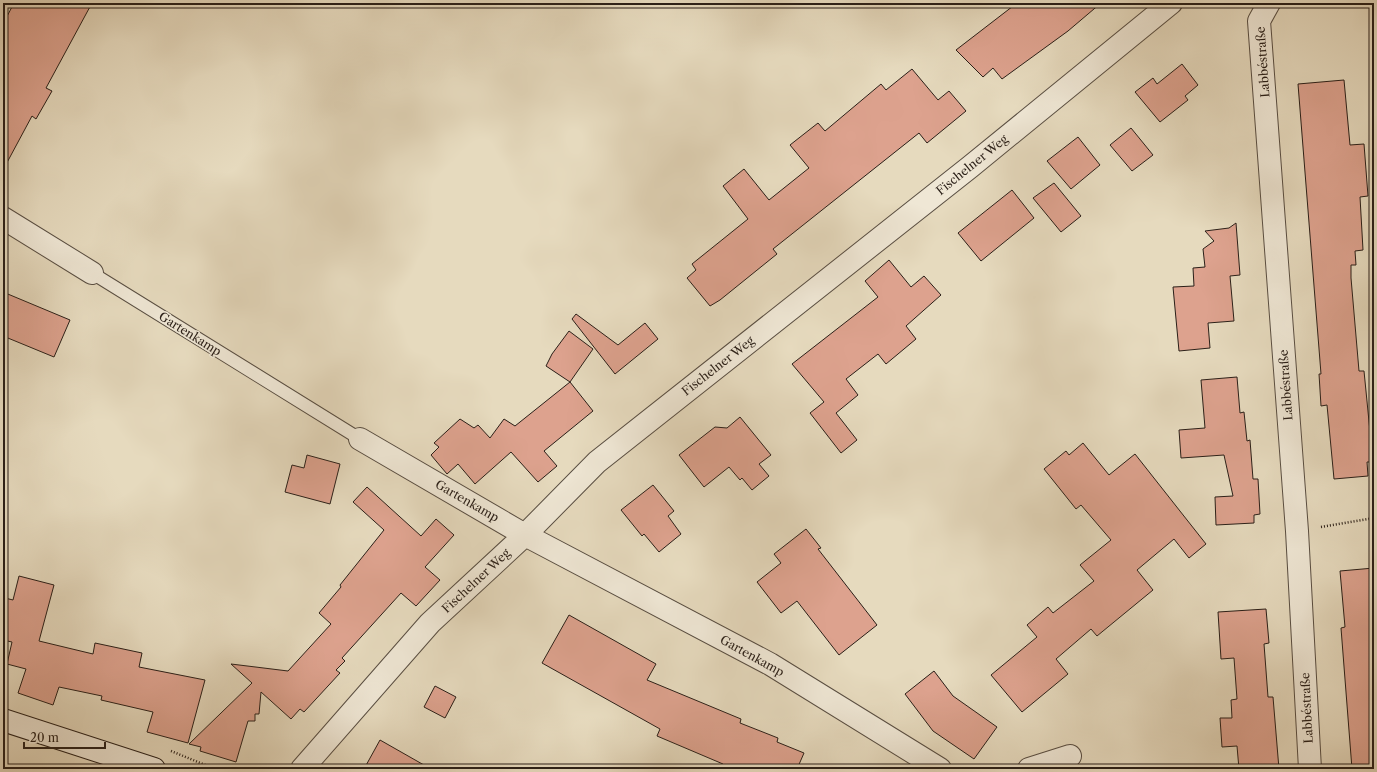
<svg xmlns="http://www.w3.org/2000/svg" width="1377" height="772" font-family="'Libre Caslon Text',serif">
	<rect width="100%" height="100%" fill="#e6dabe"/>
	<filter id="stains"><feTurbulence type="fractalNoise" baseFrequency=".005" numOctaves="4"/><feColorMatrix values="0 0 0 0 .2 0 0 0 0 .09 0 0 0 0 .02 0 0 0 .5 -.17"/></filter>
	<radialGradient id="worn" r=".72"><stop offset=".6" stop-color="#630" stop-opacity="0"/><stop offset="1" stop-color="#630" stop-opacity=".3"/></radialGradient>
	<!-- building -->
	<path fill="#dda28e" stroke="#2a1f18" d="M14,3H92L46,88L52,91L36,119L32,116L3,170V24Z
		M1017,3H1101L1068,31L1002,79L993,68L983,77L956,50Z
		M1182,64L1198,85L1185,96L1188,100L1160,122L1135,92L1153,78L1157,84Z
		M912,69L938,100L949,91L966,111L927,143L919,133L773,249L777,254L720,300L710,306L687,278L696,270L692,264L748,219L723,186L744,169L769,200L809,168L790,145L818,123L825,131L881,84L886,90Z
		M1344,80L1350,145L1364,144L1368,196L1360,197L1363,250L1355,251L1356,265H1351V278L1359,371H1364L1373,462H1367L1368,476L1334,479L1327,405L1321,406L1319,374H1321L1298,84Z
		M1131,128L1153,155L1132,171L1110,145Z
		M1078,137L1100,165L1071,189L1047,161Z
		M1054,183L1081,216L1061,232L1033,198Z
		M1012,190L1034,218L981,261L958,233Z
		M1236,223L1240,275L1230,276L1234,321L1208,323L1210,348L1179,351L1173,287L1194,286L1193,268L1205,267L1203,249L1214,241L1205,231L1229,228Z
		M889,260L911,287L924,276L941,295L906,326L916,339L886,364L878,354L846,379L858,395L836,413L857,440L841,453L810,413L824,402L792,364L878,297L865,281Z
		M3,292L70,320L54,357L3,336Z
		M576,314L618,345L645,323L658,339L615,374L572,319Z
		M569,331L593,349L570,382L546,366L552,354Z
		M1237,377L1240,413L1244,412L1247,441L1250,440L1253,479H1258L1260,514L1254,515V523L1216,525L1215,497L1233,496L1224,455L1181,458L1179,430L1205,428L1201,380Z
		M570,382L593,411L544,451L557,466L538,482L511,452L475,484L458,464L447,474L431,455L439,447L434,443L460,419L474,428L478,425L490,438L504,419L515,426Z
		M740,417L771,455L759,464L769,476L752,490L742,478L740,480L729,467L704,487L679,455L715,427L727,428Z
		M1083,443L1109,475L1135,454L1206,544L1189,558L1174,539L1137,570L1153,590L1097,636L1091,629L1056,659L1068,674L1022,712L991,675L1037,637L1027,625L1048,607L1053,613L1094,581L1080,565L1111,540L1081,505L1076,509L1044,469L1066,451L1069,455Z
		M307,455L340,464L330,504L285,492L292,465L304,468Z
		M653,485L674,511L668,516L681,534L659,552L644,534L642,536L621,510Z
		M367,487L421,536L436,519L454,535L425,567L440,580L416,606L401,593L342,658L345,661L336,670L340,673L304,712L300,709L291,719L261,692L259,714H255V721H248L236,762L200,751L201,747L189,744L252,683L231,664L288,671L331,624L319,613L341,587L340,585L384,530L353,502Z
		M806,529L821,548L818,549L877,625L839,655L797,601L781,613L757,582L781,563L774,554Z
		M1374,568V769H1352L1341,628L1345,627L1340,571Z
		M19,576L54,585L39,641L93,654L95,643L142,653L139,667L205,680L188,743L147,732L153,712L101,700L102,696L59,687L53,705L18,693L26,669L7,664L12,642L3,640V611L5,598L13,600Z
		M1266,609L1269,643L1264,644L1268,697H1273L1279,769H1239L1237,746L1222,747L1220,718H1232L1231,700L1237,699L1234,658L1221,659L1218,612Z
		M569,615L656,664L647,680L741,719L740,723L778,738L777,742L804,753L797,769H721L723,764L657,736L660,729L542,663Z
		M934,671L953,696L997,727L974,759L933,731L905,694Z
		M435,686L456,697L445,718L424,707Z
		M380,740L431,769H364Z"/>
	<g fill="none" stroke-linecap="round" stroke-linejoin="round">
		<!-- service casing -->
		<g stroke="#594e42" stroke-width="14">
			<path id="service" d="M92,273L360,439"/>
		</g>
		<!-- minor casing -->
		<g stroke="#594e42" stroke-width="24">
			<path id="minor" d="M1269,3L1259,21L1297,531L1310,769
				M3,218L92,273
				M360,439L525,535L770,664L940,769
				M302,769L430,623L525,535L597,462L970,167L1171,3
				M1029,769L1070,756"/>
		</g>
		<!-- secondary casing -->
		<g stroke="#2a1f18" stroke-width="24">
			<path id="secondary" d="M3,720L154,769"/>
		</g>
		<!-- path -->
		<path stroke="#2a1f18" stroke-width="2.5" stroke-dasharray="1 2" stroke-linecap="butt" d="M1321,527L1374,518
			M171,751L215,769"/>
		<!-- service -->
		<use href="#service" stroke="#efe7d5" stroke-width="12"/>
		<!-- minor -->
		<use href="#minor" stroke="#efe7d5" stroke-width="22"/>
		<!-- secondary -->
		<use href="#secondary" stroke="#efe7d5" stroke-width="22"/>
	</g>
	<g text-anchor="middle" stroke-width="3" stroke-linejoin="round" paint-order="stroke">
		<!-- street labels -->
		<g font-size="12" fill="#2a1f18" stroke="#efe7d5">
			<text transform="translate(1263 62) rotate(-94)" y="4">Labbéstraße</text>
			<text transform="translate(972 165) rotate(-39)" y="4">Fischelner Weg</text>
			<text transform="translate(190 334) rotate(32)" y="4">Gartenkamp</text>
			<text transform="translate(718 366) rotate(-38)" y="4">Fischelner Weg</text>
			<text transform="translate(1286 385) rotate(-94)" y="4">Labbéstraße</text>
			<text transform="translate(467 501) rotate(30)" y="4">Gartenkamp</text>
			<text transform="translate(476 581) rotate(-43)" y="4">Fischelner Weg</text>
			<text transform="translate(752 656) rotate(29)" y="4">Gartenkamp</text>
			<text transform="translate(1307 708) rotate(-93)" y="4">Labbéstraße</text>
		</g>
	</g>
	<!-- margin -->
	<rect width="1377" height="772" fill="none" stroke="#e6dabe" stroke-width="16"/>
	<rect x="4" y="4" width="1369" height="764" fill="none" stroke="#2a1f18" stroke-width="2"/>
	<rect x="8" y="8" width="1361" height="756" fill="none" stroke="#2a1f18"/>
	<!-- scale -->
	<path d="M24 742v6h81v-6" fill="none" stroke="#2a1f18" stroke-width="2"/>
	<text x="30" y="742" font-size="12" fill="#2a1f18" stroke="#efe7d5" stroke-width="3" paint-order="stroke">20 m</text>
	<rect width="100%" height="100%" filter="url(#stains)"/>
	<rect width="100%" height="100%" fill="url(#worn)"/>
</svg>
